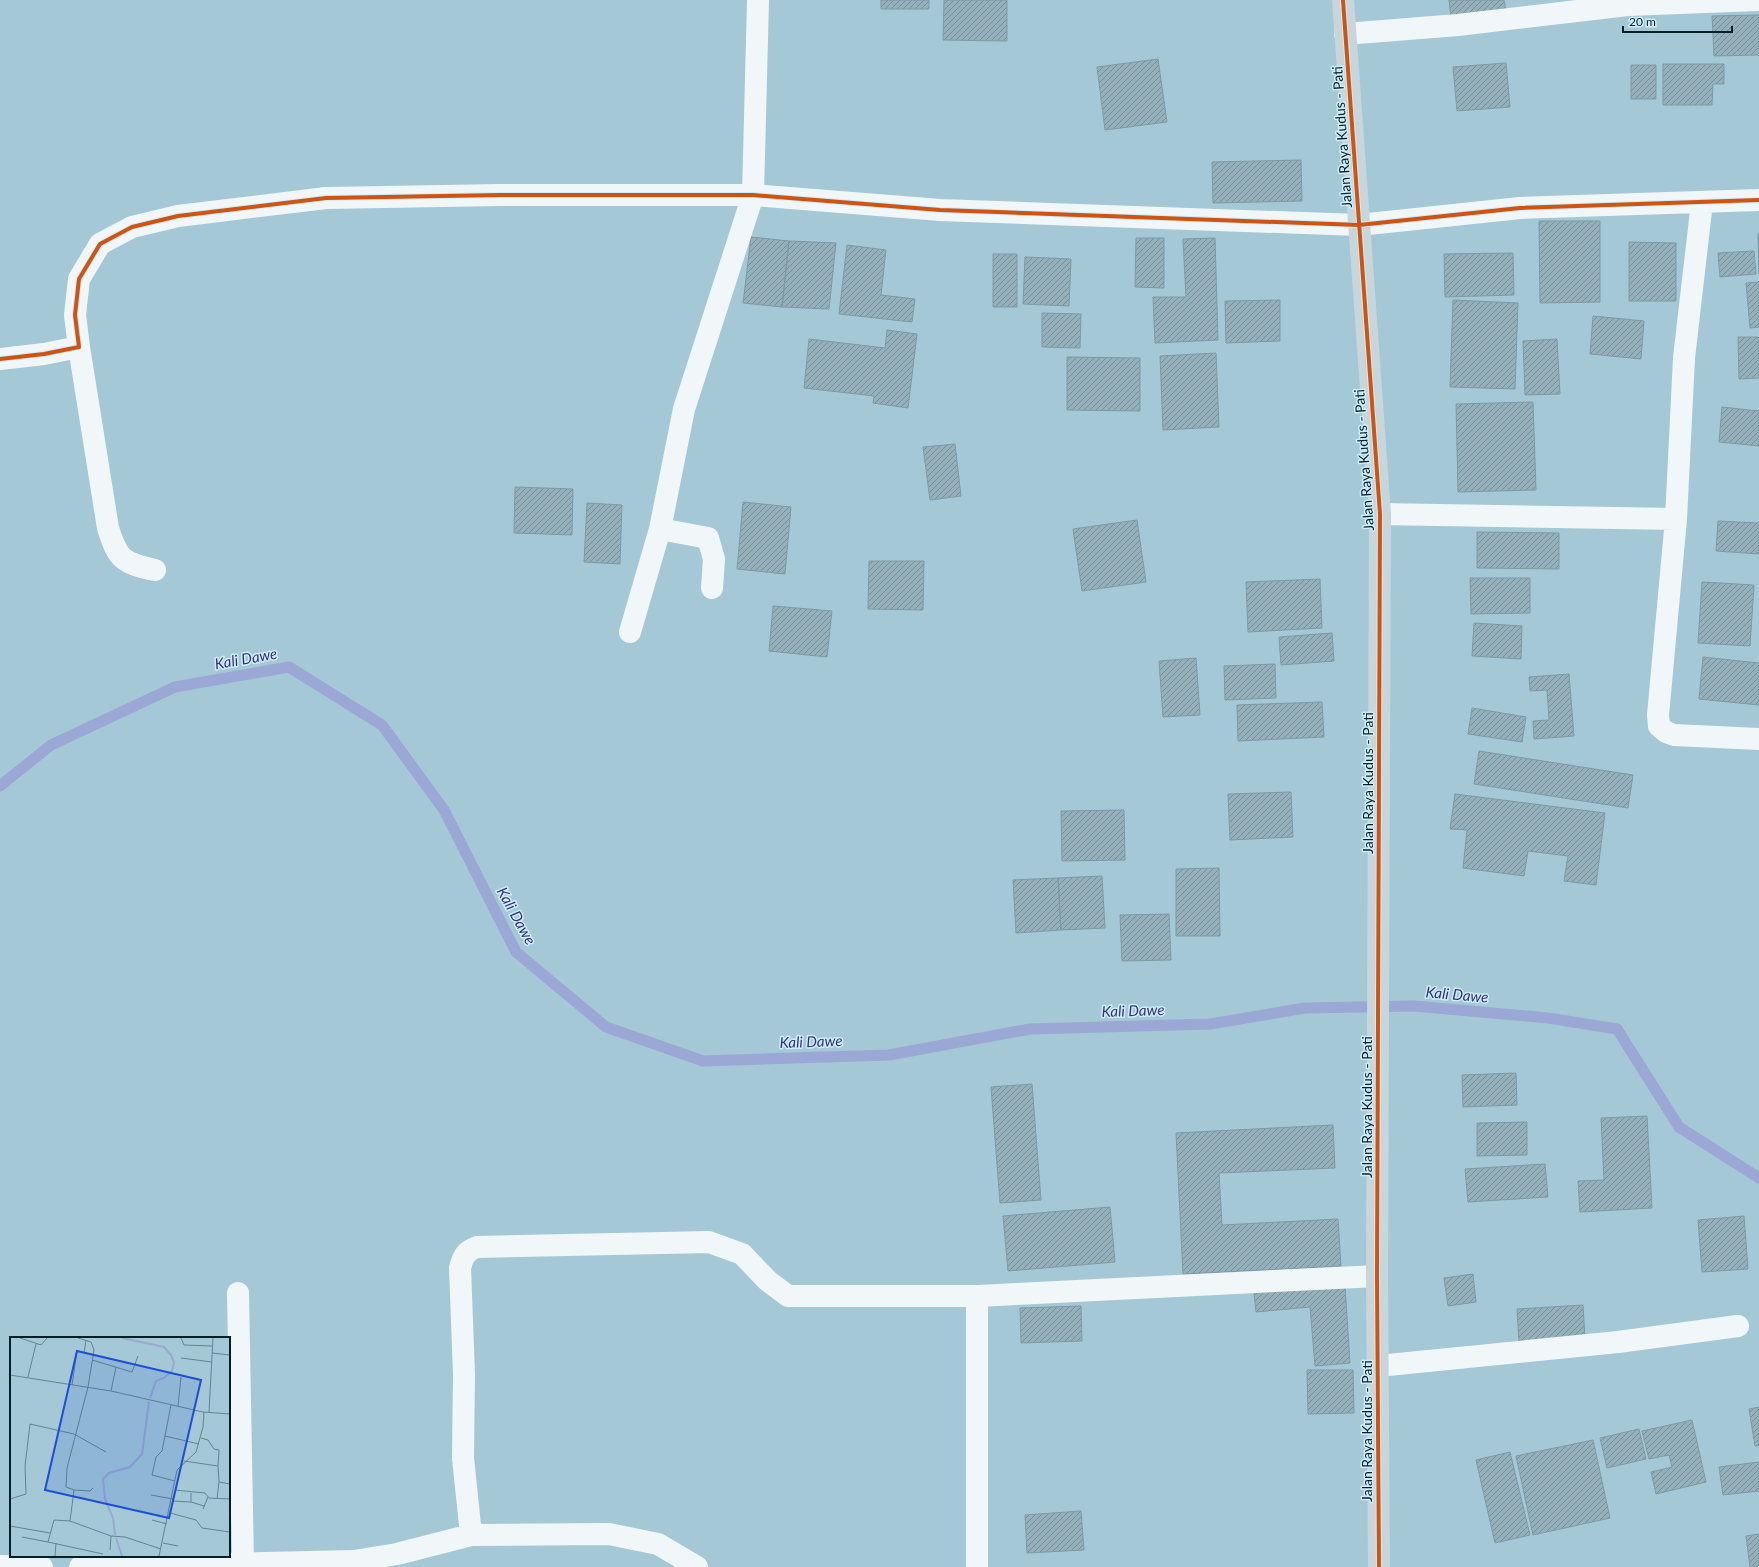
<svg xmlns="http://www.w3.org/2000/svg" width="1759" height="1567" font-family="Lato,sans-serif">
	<defs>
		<pattern id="building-hatch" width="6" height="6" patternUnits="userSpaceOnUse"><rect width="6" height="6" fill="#94b0bb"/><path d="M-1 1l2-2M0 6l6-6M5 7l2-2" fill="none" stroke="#778f98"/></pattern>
	</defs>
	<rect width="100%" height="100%" fill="#a4c8d5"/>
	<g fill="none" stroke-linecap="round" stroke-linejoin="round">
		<!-- stream -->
		<path stroke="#9ba7d4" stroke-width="11" d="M0,786L51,745L175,687L289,667L382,725L444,810L516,952L606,1027L703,1061L889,1055L1030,1029L1210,1024L1305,1008L1414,1006L1548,1018L1617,1029L1679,1127L1759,1178"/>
	</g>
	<!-- building -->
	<path fill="url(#building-hatch)" stroke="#7e9aa4" d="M881,0H929V9H881Z
		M944,0H1007V41L943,40Z
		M1449,0H1504L1506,12L1451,18Z
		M1759,15V55L1714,56L1712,16Z
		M1158,59L1167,122L1105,130L1097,67Z
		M1506,63L1510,107L1457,111L1453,67Z
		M1663,64H1724V84H1713L1712,105H1663Z
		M1631,65H1656V99H1631Z
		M1301,160L1302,201L1213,203L1212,162Z
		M1539,221H1600V302L1540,303Z
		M1758,234H1759V274Z
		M751,237L789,241L782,307L743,303Z
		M1136,238H1164V288L1135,287Z
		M1215,238L1218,340L1155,343L1153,297H1186L1183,239Z
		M789,241L836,243L829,309L782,307Z
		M1629,242L1676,243V301H1629Z
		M847,245L886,250L881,295L915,299L912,322L839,314Z
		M1754,251L1756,274L1720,277L1718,253Z
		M1513,253L1514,295L1445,297L1444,254Z
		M993,254H1017V307H993Z
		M1025,257L1071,259L1069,306L1023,304Z
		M1759,282V327L1750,328L1746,283Z
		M1280,300V341L1226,343L1225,301Z
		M1453,300L1518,303L1515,389L1450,387Z
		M1042,313L1081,314L1080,348L1042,347Z
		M1593,316L1644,321L1641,359L1590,354Z
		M887,330L917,334L908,408L873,403L874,396L804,388L809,339L885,348Z
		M1738,337H1759V378L1739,379Z
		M1557,339L1560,394L1525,395L1523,341Z
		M1216,353L1219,427L1163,430L1160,356Z
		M1067,357L1140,358V411L1067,410Z
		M1533,402L1536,490L1458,492L1456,404Z
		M1722,407L1759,411V446L1719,442Z
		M955,444L961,496L930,500L923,447Z
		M515,487L573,489L572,535L514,533Z
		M743,502L791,507L785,574L737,569Z
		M587,503L622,505L620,564L584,562Z
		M1137,520L1146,582L1082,591L1073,529Z
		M1718,521L1759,523V554L1716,551Z
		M1477,532L1559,533V569L1477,568Z
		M869,561H924L923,610L868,609Z
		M1470,578H1530V613L1471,614Z
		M1320,579L1322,628L1248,632L1246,582Z
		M1702,582L1754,585L1750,646L1698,643Z
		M773,606L832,611L827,657L769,651Z
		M1474,623L1522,626L1521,659L1472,656Z
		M1332,633L1334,661L1281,665L1279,637Z
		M1703,657L1759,663V705L1699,699Z
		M1196,658L1200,715L1163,717L1159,661Z
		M1275,664L1276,698L1225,700L1224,666Z
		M1569,674L1574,736L1534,739L1533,721L1549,720L1547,690L1530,691L1529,677Z
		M1322,702L1324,737L1238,741L1237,705Z
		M1472,708L1526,717L1522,742L1468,734Z
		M1479,751L1633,775L1628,808L1474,784Z
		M1291,792L1293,837L1230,840L1228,794Z
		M1455,794L1605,813L1596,885L1564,881L1568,856L1528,851L1524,876L1463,868L1467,830L1450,829Z
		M1124,810L1125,860L1062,861L1061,811Z
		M1219,868L1220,936H1176V869Z
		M1102,876L1105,928L1061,930L1058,878Z
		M1058,878L1061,930L1016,933L1013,880Z
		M1169,914L1171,960L1122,961L1120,915Z
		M1516,1073L1517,1105L1463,1107L1462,1075Z
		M1032,1084L1041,1200L1000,1203L991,1087Z
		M1647,1116L1652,1208L1580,1212L1578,1181L1604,1180L1601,1118Z
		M1527,1122V1155L1477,1156V1123Z
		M1333,1125L1335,1168L1219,1173L1222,1225L1338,1219L1341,1266L1183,1274L1176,1133Z
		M1545,1164L1548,1197L1468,1202L1465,1169Z
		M1110,1207L1115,1262L1008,1271L1003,1216Z
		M1744,1216L1748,1269L1702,1272L1698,1220Z
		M1473,1274L1476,1302L1448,1306L1444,1278Z
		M1345,1286L1350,1363L1315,1366L1310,1307L1256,1312L1254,1293Z
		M1583,1305L1585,1339L1519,1342L1517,1309Z
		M1081,1306L1082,1341L1021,1343L1020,1308Z
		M1307,1370H1353L1354,1413L1308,1414Z
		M1759,1407V1446H1755L1749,1409Z
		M1692,1420L1706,1482L1656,1494L1651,1472L1672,1467L1669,1455L1649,1459L1642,1431Z
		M1639,1429L1646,1459L1607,1468L1600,1438Z
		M1593,1440L1610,1518L1533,1535L1516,1456Z
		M1510,1452L1530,1535L1495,1543L1476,1460Z
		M1759,1462V1491L1723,1495L1719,1467Z
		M1081,1511L1084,1550L1027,1553L1025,1515Z
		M1759,1534V1567H1750L1746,1536Z"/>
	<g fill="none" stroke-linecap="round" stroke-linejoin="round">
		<!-- minor -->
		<path stroke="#f1f7f9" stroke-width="22" d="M1345,34L1458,25L1628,5L1757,0
			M1702,202L1684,358L1676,519L1658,715L1659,726L1666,732L1674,735L1759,739
			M79,347L108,528C118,560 123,563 155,570
			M0,359L44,354L79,347L75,315L79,279L100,244L132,227L178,216L326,198L500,195H753L940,210L1359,225L1520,208L1759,200
			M1380,514L1676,519
			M660,529L708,538L714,559L712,588
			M630,632L660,529L684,409L753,195L758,0
			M238,1293L243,1564
			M1378,1366L1618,1342L1738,1326
			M471,1535L463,1458L464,1374L460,1268C463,1256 466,1251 477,1247L709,1242L742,1254L768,1281L788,1296H977L1377,1276
			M0,1566L42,1567
			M80,1567L354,1561L397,1554L471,1535L609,1534L658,1544L697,1567
			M977,1567V1296"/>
		<!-- trunk -->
		<path stroke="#c7d6db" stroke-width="22" d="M1343,0L1380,514L1377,1276L1379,1567"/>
		<!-- cycleway casing -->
		<g stroke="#cdedfa" stroke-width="6">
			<path id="cycleway" d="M1343,0L1380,514L1377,1276L1379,1567
				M0,359L44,354L79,347L75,315L79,279L100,244L132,227L178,216L326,198L500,195H753L940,210L1359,225L1520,208L1759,200"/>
		</g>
		<!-- cycleway -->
		<use href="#cycleway" stroke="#d1530f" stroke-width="4"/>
	</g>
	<g text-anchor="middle" stroke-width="3" stroke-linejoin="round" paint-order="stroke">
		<!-- street labels -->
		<g font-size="14" fill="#031f27" stroke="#cdedfa">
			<text transform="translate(1342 137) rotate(-94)" y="5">Jalan Raya Kudus - Pati</text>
			<text transform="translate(1364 460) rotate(-94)" y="5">Jalan Raya Kudus - Pati</text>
			<text transform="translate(1368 783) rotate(-90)" y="5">Jalan Raya Kudus - Pati</text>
			<text transform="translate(1367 1107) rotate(-90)" y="5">Jalan Raya Kudus - Pati</text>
			<text transform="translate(1367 1431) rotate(-90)" y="5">Jalan Raya Kudus - Pati</text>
		</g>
		<!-- water labels -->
		<g font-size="15" font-style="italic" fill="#363076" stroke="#cdedfa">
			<text transform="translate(246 659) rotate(-10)" y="5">Kali Dawe</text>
			<text transform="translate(516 916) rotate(61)" y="5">Kali Dawe</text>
			<text transform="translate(1457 995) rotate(5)" y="5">Kali Dawe</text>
			<text transform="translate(1133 1011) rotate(-2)" y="5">Kali Dawe</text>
			<text transform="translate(811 1042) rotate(-2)" y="5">Kali Dawe</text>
		</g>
	</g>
	<!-- overview -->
	<g transform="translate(10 1337)">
		<rect width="220" height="220" fill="#a4c8d5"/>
		<path fill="none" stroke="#9ba7d4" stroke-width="2" d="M112,1L154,10L161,18L164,26L162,34L154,41L146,44L140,61M105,198L103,181L95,162L93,142L99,136L120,130L132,117L139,65M106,201L112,219"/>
		<path fill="none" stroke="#64848f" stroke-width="1" d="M10,1L31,8L37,1M171,1L174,8L202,9M74,16L76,3M202,16L220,18M171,21L202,25M82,23L122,35L128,19M0,38L101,54L193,75L220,77M18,40L26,7M62,48L67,14M101,54L106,30M161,68L152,114L146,120L142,138L165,144M168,69L171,40M199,75L203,1M155,99L189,107M191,101L198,103L204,112L209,113L208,129M174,124L208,129L209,145L220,147M64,153L80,154L83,151M165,153L195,156L199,161L220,162M181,156V165L194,169M141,158L163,162M0,162L16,157L15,129L20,87L64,97L96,115M207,162L209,145M162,164L181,165M193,172L198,160M160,176L186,183L192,191L220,195M142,183L157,187M60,184L101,199L115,200L151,212M0,189L40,196M12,200L38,205L44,183L60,184L64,153L56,150L57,131L78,50L84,13L81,5L68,1M38,205L93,217M153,206L168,209M100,213L101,199M45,219L46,206M149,219L167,133L186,115L193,90L194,75"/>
		<path fill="#1d4ed8" fill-opacity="0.15" stroke="#1d4ed8" stroke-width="2" d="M67,14L191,43L159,181L35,153Z"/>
		<rect width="220" height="220" fill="none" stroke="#031f27" stroke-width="2"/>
	</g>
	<!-- scale -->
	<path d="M1623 26v6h109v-6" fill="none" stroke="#031f27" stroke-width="2"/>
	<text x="1629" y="26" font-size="12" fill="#031f27" stroke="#cdedfa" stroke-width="3" paint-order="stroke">20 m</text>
</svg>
